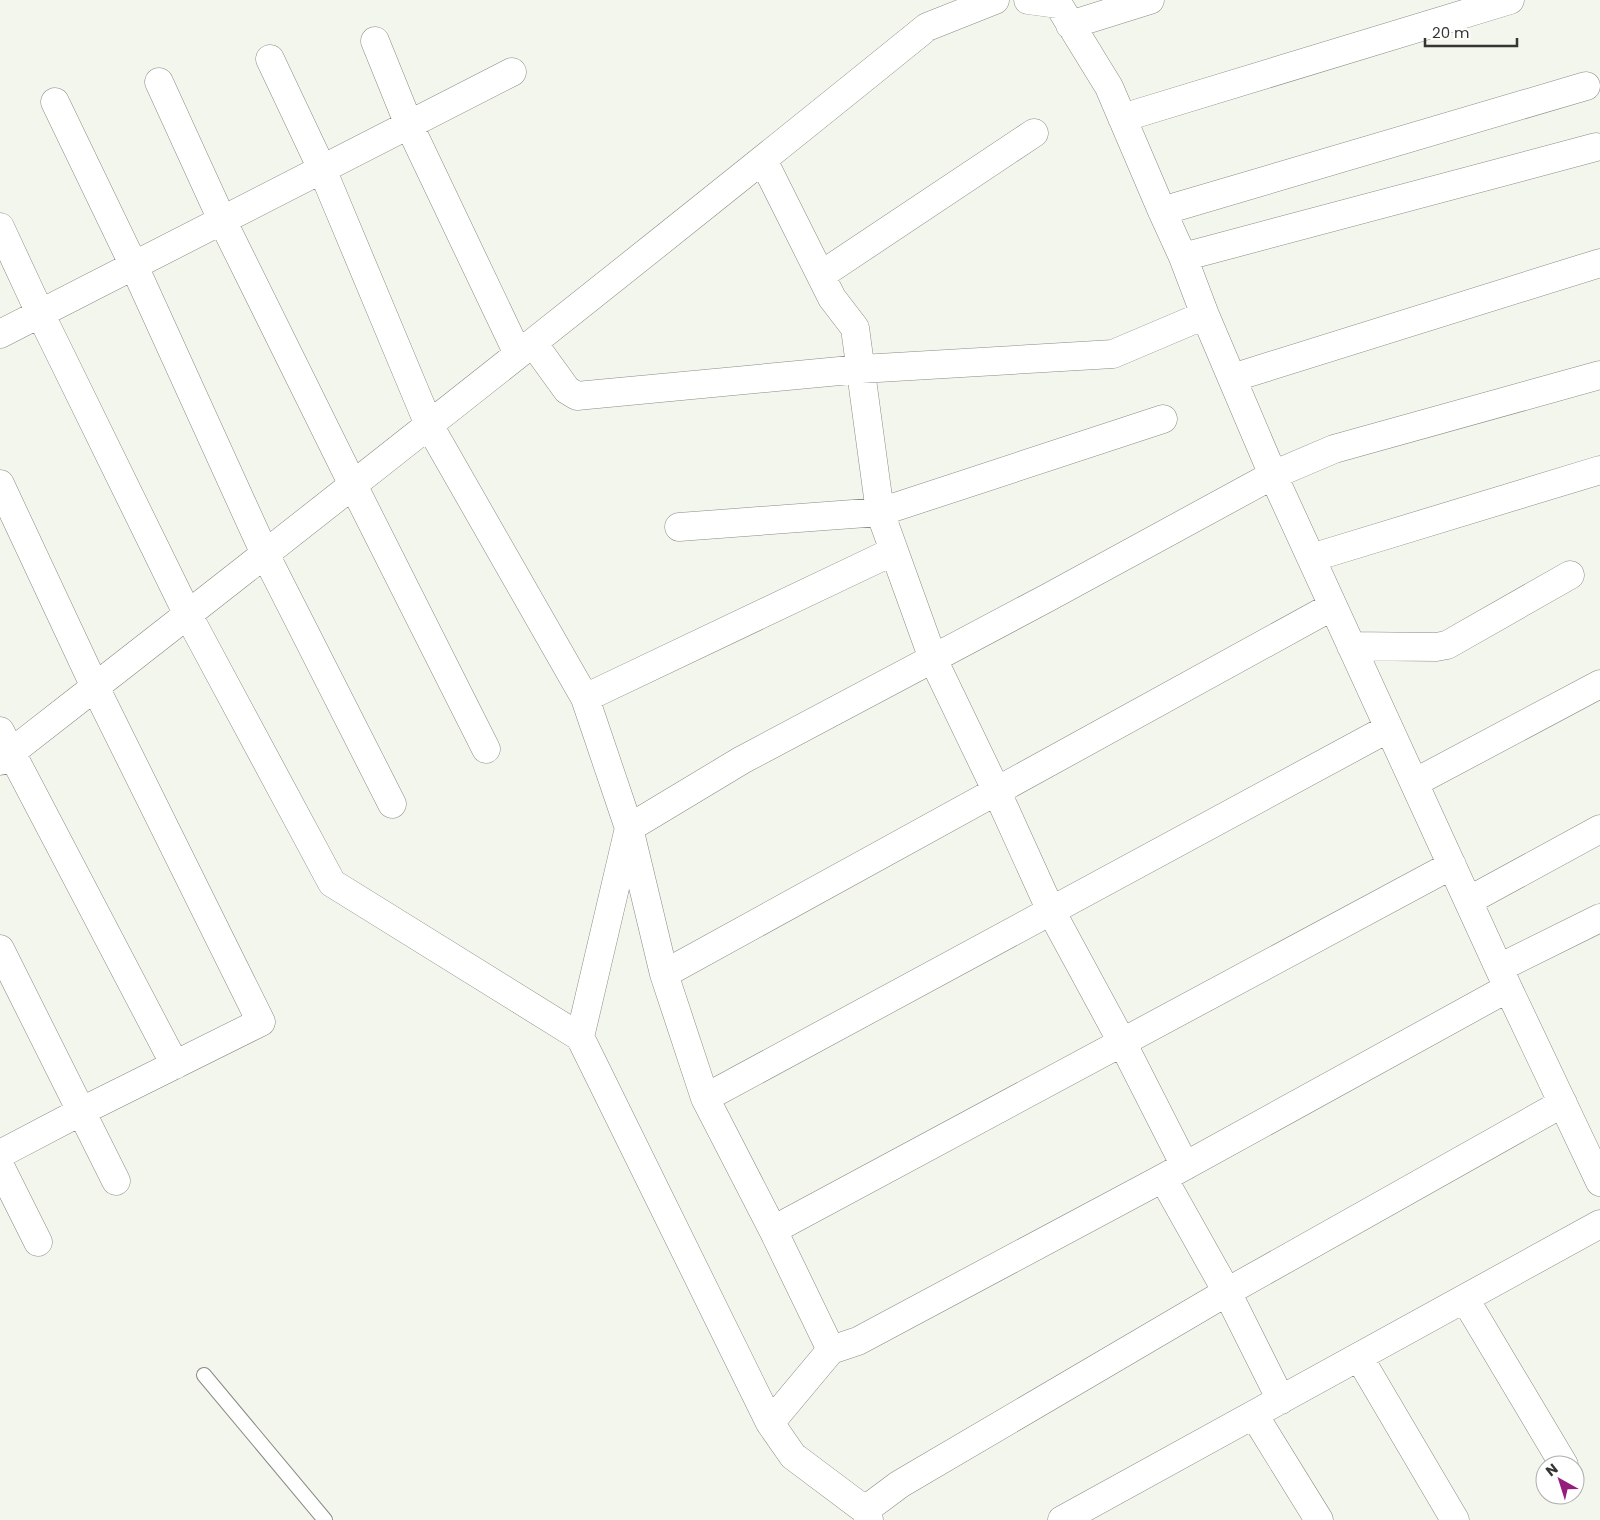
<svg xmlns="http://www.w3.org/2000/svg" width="1600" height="1520" font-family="Poppins,sans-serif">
	<rect width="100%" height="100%" fill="#f2f6ed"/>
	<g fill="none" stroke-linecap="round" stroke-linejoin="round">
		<!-- service casing -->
		<g stroke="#898c84" stroke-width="16">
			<path id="service" d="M204,1375L325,1520"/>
		</g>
		<!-- minor casing -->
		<g stroke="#898c84" stroke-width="29">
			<path id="minor" d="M1028,0L1058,4L1109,87L1162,211L1183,257L1205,315L1273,475L1508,988L1600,1182
				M1070,25L1150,0
				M375,41L409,125L518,354
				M270,59L322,169L429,425L585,698L629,828L664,974L705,1098L773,1230L831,1350
				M159,82L222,220L353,485L486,749
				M55,102L134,266L265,554L392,804
				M1122,118L1510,0
				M763,160L832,298L855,328L880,512L933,659L997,792L1051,911L1122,1042L1185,1166
				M1162,211L1586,86
				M0,227L40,313L188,615L332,883L580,1037L629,828L742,760L1049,597L1273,475L1334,449L1600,375
				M1183,257L1596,147
				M821,275L1034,133
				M0,334L512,72
				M533,343L567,390L577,396L587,395L861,369L1113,354L1205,315
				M1232,378L1600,263
				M0,484L95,687L261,1022L82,1111L0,1154
				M679,527L880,512L1163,419
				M1311,558L1600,470
				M1351,646L1436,647L1447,645L1570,575
				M585,698L894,551
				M0,731L175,1065
				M0,761C311,519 621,275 927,27L995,0
				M1414,783L1600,684
				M1468,901L1600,829
				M0,949L116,1181
				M1499,968L1600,918
				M664,974L1333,606
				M580,1037L770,1423
				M705,1098L1389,728
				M0,1166L38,1242
				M1163,1178L1227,1292L1281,1400
				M773,1230L1452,865
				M1465,1299L1564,1465
				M1359,1357L1455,1520
				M1254,1415L1319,1520
				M865,1510L900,1484L1227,1292L1563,1103
				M869,1520L865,1510L793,1456L770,1423L831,1350L858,1341L1163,1178L1508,988
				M1062,1520L1600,1224"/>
		</g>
		<!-- service -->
		<use href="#service" stroke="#fff" stroke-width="14"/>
		<!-- minor -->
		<use href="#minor" stroke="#fff" stroke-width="28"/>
	</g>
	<!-- north arrow -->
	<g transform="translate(1560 1480) rotate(321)"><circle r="24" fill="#ffffff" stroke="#aeafad"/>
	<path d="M0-4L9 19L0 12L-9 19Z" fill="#941e7c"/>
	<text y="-8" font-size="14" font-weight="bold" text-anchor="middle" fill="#353633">N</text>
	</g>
	<!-- scale -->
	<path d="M1425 38v8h92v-8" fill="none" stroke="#353633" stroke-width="2.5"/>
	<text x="1432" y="38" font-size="15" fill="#353633" stroke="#ffffff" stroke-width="4" paint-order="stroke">20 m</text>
</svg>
